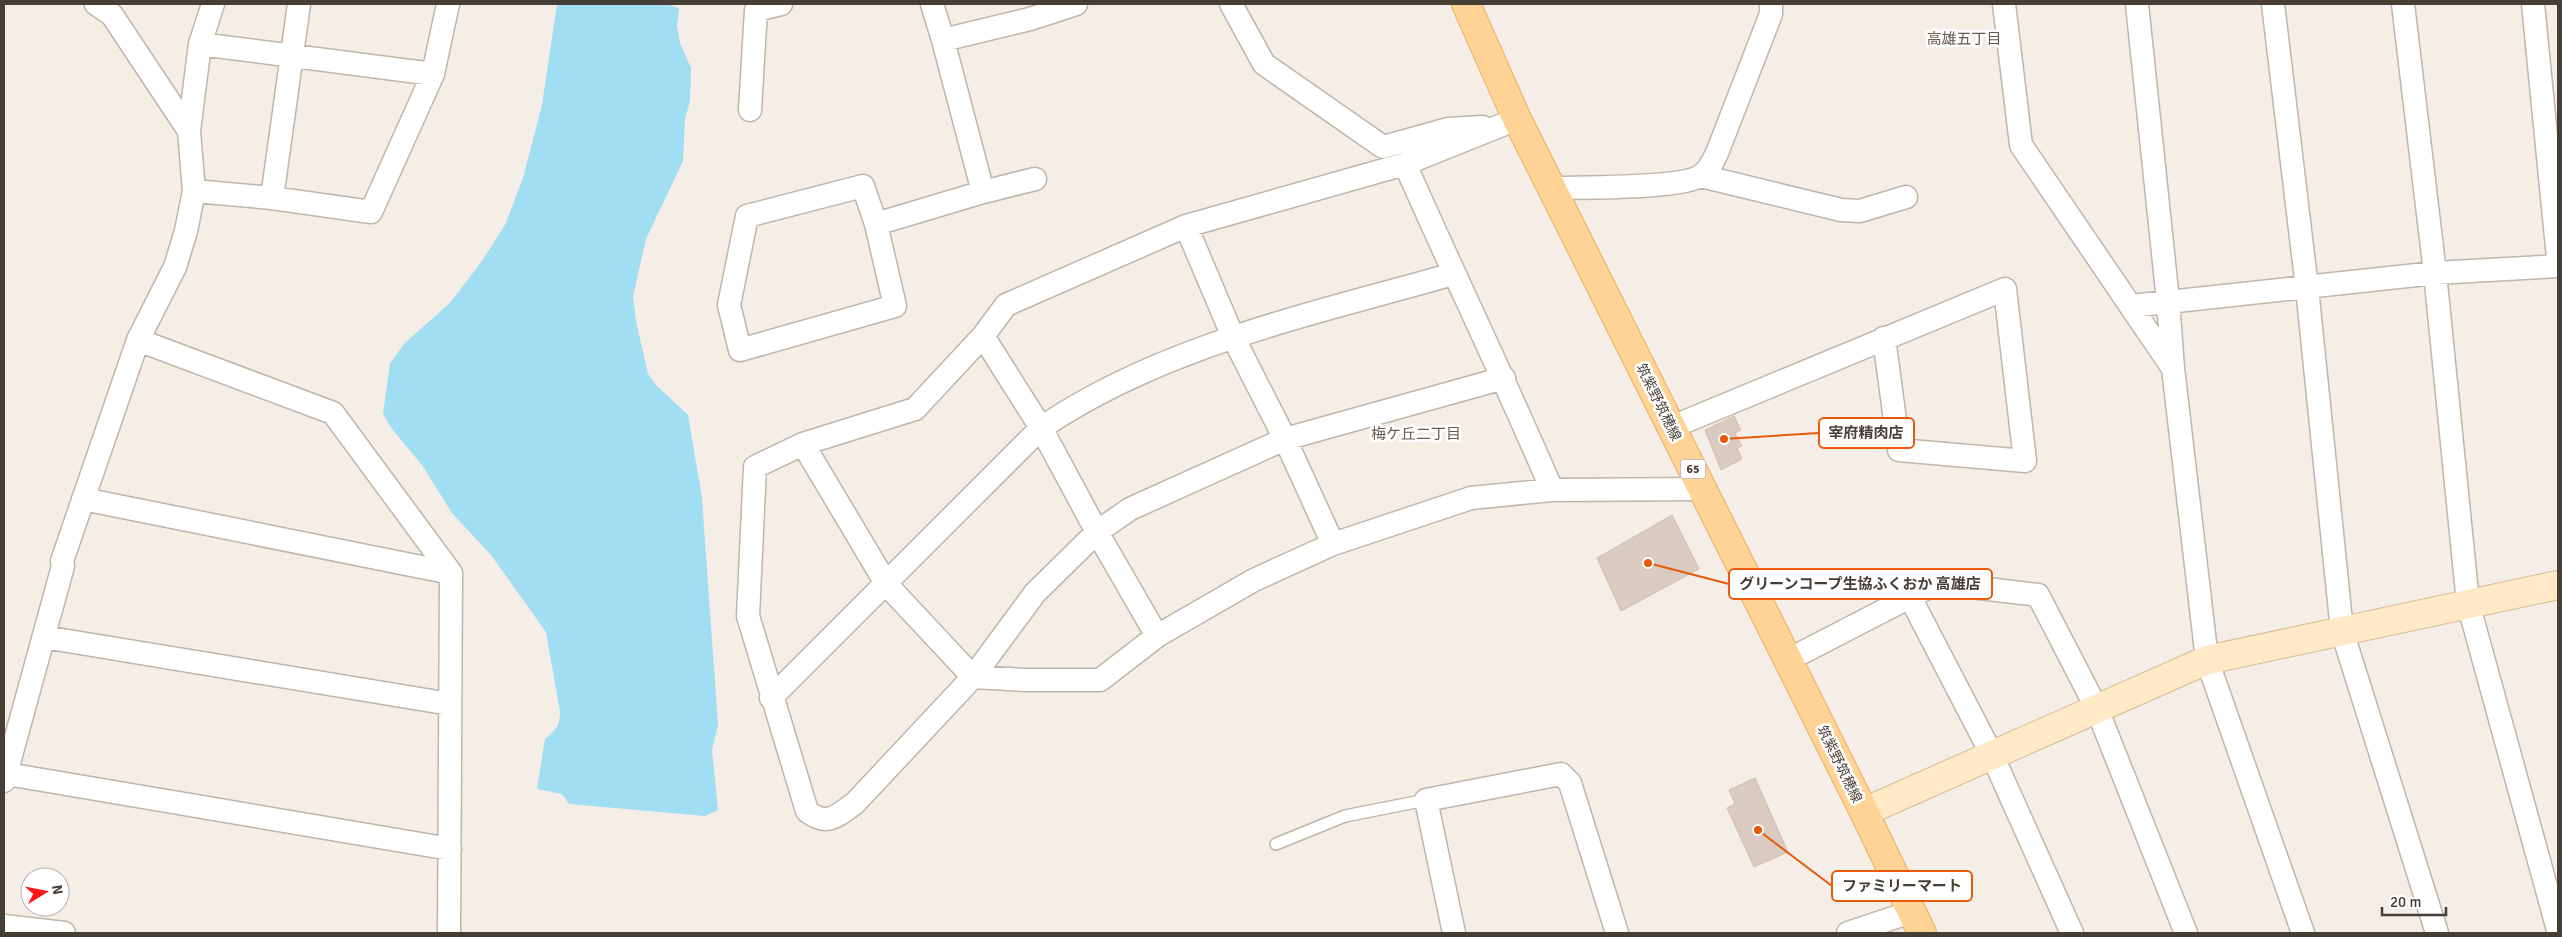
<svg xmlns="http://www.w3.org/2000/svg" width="2562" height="937" font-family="Signika,'Noto Sans JP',sans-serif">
	<rect width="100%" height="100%" fill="#f4eee7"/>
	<!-- water -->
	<path fill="#a1ddf3" d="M557,4H666L679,8L677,26L680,43L691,68L690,101L685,119L683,161L646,239L633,296L636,321L648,374L657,386L688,415L702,498L718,725L712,750L718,810L705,816L569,804L562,794L537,789L545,739C556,730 560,725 560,712L546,632L491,555L452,513L422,465L392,429L383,414L390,363L405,343L450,303L482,261L505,225L523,178L542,105Z"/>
	<!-- building -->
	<path fill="#d9cbbf" stroke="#d1bfaf" d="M1734,416L1741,430L1735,433L1742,446L1737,448L1742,459L1721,470L1705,430Z
		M1672,515L1699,569L1621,611L1597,558Z
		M1755,778L1788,852L1754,867L1727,808L1735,804L1729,790Z"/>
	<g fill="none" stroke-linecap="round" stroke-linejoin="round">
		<!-- lane casing -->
		<g stroke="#c0b5a9" stroke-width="14">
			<path id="lane" d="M1276,844L1345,816L1426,800"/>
		</g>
		<!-- street casing -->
		<g stroke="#c0b5a9" stroke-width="25">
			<path id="street" d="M96,4L112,15L189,131
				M932,4L943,40L1030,19L1076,4
				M1231,4L1264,64L1383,147L1448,129L1483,127
				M2004,4L2021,145L2172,367
				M2137,4L2168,301L2173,368L2207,660L2303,933
				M2273,4L2307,288L2342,631L2437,933
				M2403,4L2435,273L2468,603L2558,930
				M2533,4L2558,258
				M943,40L983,192
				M200,44L433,74
				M750,110L756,10L781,4
				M1405,164C1453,273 1505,380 1552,490
				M1701,176L1841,210L1860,211L1906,197
				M863,186L876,224L895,306L740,350L729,305L747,216Z
				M1553,188C1581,187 1684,189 1702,175C1709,170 1713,161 1717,153L1771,14V4
				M194,191L272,198L371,212L433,74L448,4
				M272,198L299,4
				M876,224L983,192L1035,179
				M1186,226L1233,337L1285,439L1333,544
				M2131,306L2435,273L2558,266
				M983,336L1041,428L1097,532L1157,636
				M138,340L333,413L451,573L449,933
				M1504,378L1285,439L1130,509L1097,532L1035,593L973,677L855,803C837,816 827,827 807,811L748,616L755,467L803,444L915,409L983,336L1006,305L1186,226L1405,164L1517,119
				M1672,427L2005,289L2025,461L1899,450L1884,338
				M803,444L887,585L973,677L1026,680H1100L1157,636L1254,580L1333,544L1471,498L1552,490L1703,489
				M83,499L451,573
				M1911,599L1992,755L2072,933
				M44,637L450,704
				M1788,660L1937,583L2038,595L2097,709L2186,933
				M771,698L1041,428C1163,345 1314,314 1453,274
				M7,774L450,849
				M4,781L63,566L62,561L138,340L175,267L186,231L194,191L189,131L200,44L213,4
				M4,926L64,933
				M1454,933L1426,800L1561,774L1570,783L1617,933
				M1848,933L1911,912"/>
		</g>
		<!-- secondary casing -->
		<g stroke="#d6bc95" stroke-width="30">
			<path id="secondary" d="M1864,812L2207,660L2558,585"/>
		</g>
		<!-- primary casing -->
		<g stroke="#e9ad60" stroke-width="30">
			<path id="primary" d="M1466,4L1517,119L1864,812L1922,933"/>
		</g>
		<!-- lane -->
		<use href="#lane" stroke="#fff" stroke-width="11"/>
		<!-- street -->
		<use href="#street" stroke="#fff" stroke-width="22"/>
		<!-- secondary -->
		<use href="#secondary" stroke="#ffe9c6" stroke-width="28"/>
		<!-- primary -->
		<use href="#primary" stroke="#ffd295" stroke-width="28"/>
	</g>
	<g text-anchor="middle" stroke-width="5" stroke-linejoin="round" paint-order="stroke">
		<!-- shield labels -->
		<rect fill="#fff" stroke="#7e7872" stroke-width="1" x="1680.5" y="459.5" width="25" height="19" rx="4"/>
		<g font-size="12" font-weight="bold" fill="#473e35">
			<text x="1693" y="473">65</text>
		</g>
		<!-- street labels -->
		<g font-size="14" fill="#473e35" stroke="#fff">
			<text transform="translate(1659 402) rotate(64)" y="5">筑紫野筑穂線</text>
			<text transform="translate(1840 764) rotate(64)" y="5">筑紫野筑穂線</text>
		</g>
		<!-- neighbourhood labels -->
		<g font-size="15" fill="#6b5a4c" stroke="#fff">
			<text x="1964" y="44">高雄五丁目</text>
			<text x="1416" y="439">梅ケ丘二丁目</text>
		</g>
	</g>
	<!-- callouts -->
	<path fill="none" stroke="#e8590c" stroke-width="2" d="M1724 439L1819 433M1648 563L1729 584M1758 830L1832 886"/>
	<g fill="#e8590c" stroke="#fff" stroke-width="2">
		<circle cx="1724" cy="439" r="5"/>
		<circle cx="1648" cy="563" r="5"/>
		<circle cx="1758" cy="830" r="5"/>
	</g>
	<g fill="#fff" stroke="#e8590c" stroke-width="2">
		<rect x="1819" y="418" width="95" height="30" rx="5"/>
		<rect x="1729" y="569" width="263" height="30" rx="5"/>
		<rect x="1832" y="871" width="140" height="30" rx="5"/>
	</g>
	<g font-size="15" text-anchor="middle" font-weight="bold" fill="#473e35">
		<text x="1866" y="438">宰府精肉店</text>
		<text x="1860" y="589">グリーンコープ生協ふくおか 高雄店</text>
		<text x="1902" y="891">ファミリーマート</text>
	</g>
	<!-- border -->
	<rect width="2562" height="937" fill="none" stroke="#473e35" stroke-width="10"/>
	<!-- north arrow -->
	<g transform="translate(45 892) rotate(80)"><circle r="24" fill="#ffffff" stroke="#b5b2ae"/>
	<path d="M0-4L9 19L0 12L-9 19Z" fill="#ff1613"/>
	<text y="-8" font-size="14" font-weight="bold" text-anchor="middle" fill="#473e35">N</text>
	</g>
	<!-- scale -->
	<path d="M2382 907v8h64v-8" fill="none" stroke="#473e35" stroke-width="2.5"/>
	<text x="2390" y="907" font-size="15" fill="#473e35" stroke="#ffffff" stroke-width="4" paint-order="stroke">20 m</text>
</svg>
